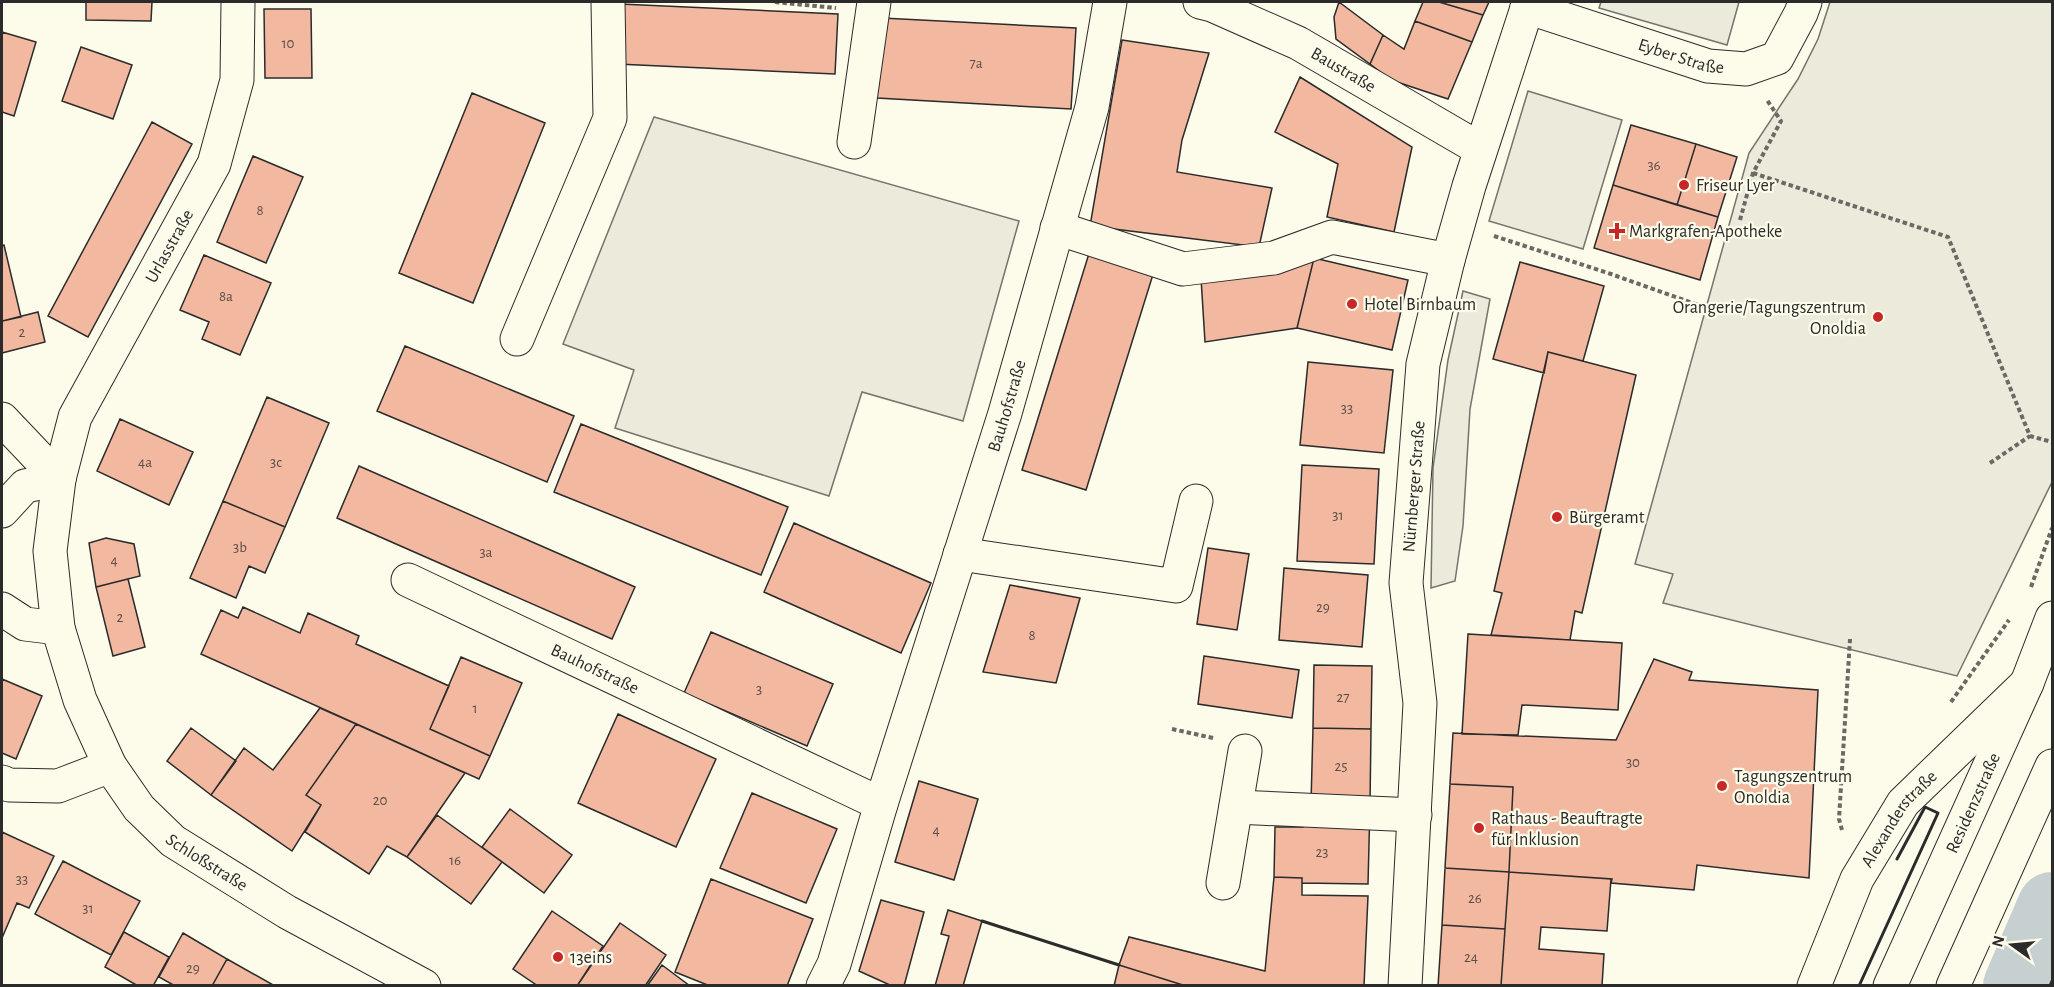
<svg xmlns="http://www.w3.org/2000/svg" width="2054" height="987" font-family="'Alegreya Sans',sans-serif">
	<rect width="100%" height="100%" fill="#fdfbea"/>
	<!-- parking -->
	<path fill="#eceadb" stroke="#74746e" stroke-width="1.5" d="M1601,2H1739L1727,45L1599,8Z
		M1830,2H2052V482L1957,676L1663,603L1673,574L1635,564L1749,153L1798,79L1818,39Z
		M1528,91L1622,120L1583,249L1489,221Z
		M654,117L1019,221L963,421L862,392L829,496L615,428L634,370L563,344Z
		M1463,291L1490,299L1470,409L1463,526L1455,581L1431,588L1433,468L1448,360Z"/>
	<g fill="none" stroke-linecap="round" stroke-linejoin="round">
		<!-- river -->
		<path stroke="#c7d0d0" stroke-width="70" d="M2018,986L2052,907"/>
	</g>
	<!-- building -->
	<path fill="#f2b8a0" stroke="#2b2b2b" stroke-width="1.5" d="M86,2H152L151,21L86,20Z
		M1339,2L1383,35L1370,64L1336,39L1334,17Z
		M1423,2H1439L1483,15L1472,42L1415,21Z
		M1439,2H1489L1483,15Z
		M620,4L838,14L835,74L617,64Z
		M264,9H311L312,78H265Z
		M882,18L1076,28L1071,109L877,98Z
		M1415,21L1472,42L1448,99L1391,80L1370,64L1383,35L1404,49Z
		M2,32L36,42L14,116L2,112Z
		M1122,40L1209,53L1182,140L1177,172L1272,188L1259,247L1090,226Z
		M81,47L132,65L113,119L62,101Z
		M1300,77L1412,147L1394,232L1327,217L1338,164L1275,132Z
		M472,93L545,123L473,303L399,273Z
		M152,122L192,144L88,337L48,316Z
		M1631,125L1696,144L1677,205L1613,185Z
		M1696,144L1737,157L1718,217L1677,205Z
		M253,156L303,177L266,263L217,242Z
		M1613,185L1718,217L1700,280L1594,248Z
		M4,245L21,317L2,321V246Z
		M1091,247L1155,268L1086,490L1022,470Z
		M204,255L271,283L240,355L202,339L209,322L180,310Z
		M1314,258L1408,280L1392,350L1297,328Z
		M1314,258L1297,328L1205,342L1201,278Z
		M1520,262L1604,286L1583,361L1548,352L1544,373L1493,359Z
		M38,312L45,342L2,353V321Z
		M405,346L574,416L547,482L377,411Z
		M1548,352L1636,375L1582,613L1575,611L1570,640L1491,635L1502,593L1494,591Z
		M1308,362L1393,370L1384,453L1300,445Z
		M267,397L329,423L285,527L223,501Z
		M120,419L193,452L169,505L97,471Z
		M581,424L788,507L761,575L554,492Z
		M1302,465L1379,469L1374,564L1297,561Z
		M359,466L635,587L612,639L337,518Z
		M223,501L285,527L265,573L249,566L236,598L190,578Z
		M794,523L931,583L901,653L764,592Z
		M106,538L134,544L140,576L96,587L89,543Z
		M1208,548L1249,554L1237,630L1197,624Z
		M1284,568L1368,575L1362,647L1279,640Z
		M128,579L145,647L113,656L96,587Z
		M1010,585L1080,598L1056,683L983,672Z
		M243,607L300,633L308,613L359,636L356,644L449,686L430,729L490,756L479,779L201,654L221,610L238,618Z
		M711,632L833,684L807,746L684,693Z
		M1468,634L1622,643L1618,710L1522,705L1518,735L1462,734Z
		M1204,656L1299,670L1292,718L1198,704Z
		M461,657L522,683L490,756L430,729Z
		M1654,659L1692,672L1689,680L1818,690L1809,878L1697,865L1694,890L1611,883L1612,879L1509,872L1513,787L1450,784L1453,733L1616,740Z
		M1314,665L1372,666L1371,729L1313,728Z
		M2,679L42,696L16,759L2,753Z
		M320,708L356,724L306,795L321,805L292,851L211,795L244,748L273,770Z
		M618,714L716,759L676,847L578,803Z
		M356,724L465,773L407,857L387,846L369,874L305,832L321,805L306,795Z
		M191,728L236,761L211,795L167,761Z
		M1313,728L1371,729L1370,805L1311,803Z
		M919,781L978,799L954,880L895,862Z
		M1450,784L1513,787L1509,872L1445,868Z
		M752,793L837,829L806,903L720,868Z
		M1370,805L1368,884L1302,883V878L1274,877L1275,827H1303V818Z
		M510,809L572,855L544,893L482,847Z
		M437,815L502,862L471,904L407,857Z
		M2,832L54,856L29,908L17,903L2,938Z
		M63,861L140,901L111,955L35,914Z
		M1445,868L1509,872L1505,929L1442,925Z
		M1509,872L1611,879L1607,931L1541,927L1539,949L1604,954L1602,986H1501Z
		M1274,877L1302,878V895L1368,896L1364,986H1186L1119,965L1129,937L1265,971Z
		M711,879L813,919L787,986H710L675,972Z
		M881,900L924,912L904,986H892L859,971Z
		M948,910L982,921L963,986H935L949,936L941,934Z
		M552,911L603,946L577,986H538L513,969Z
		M620,923L666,955L645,986H577Z
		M1442,925L1505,929L1501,986H1438Z
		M124,932L169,957L153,986H138L105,967Z
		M183,933L227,959L212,986H175L159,977Z
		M227,959L275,986H212Z
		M662,965L690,986H647Z
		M1119,965L1186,986H1114Z"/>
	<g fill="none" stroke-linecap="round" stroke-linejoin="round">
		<!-- minor casing -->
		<g stroke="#2b2b2b" stroke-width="35">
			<g id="minor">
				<path id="s1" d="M238,2L237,80L214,164L75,417L59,479L50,551L58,628L80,700L110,766L139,808L173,841L287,912L424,986"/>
				<path id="s2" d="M1200,2L1212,5L1298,43L1480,149"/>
				<path id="s3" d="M1527,7L1708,66L1746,69L1777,58L1801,13L1805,2"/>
				<path d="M854,142L874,2"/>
				<path d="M1057,228L1183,269L1274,258L1332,237L1448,260"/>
				<path d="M517,339L610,118L608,2"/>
				<path d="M2,419L59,479"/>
				<path d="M2,511L25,486L59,479"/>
				<path d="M960,554L1176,586L1196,501"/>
				<path id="s4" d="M408,580L881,804"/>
				<path d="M2,609L25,624L58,628"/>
				<path d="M2,782L9,785L58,786L110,766"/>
				<path d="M1236,807L1415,815"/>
				<path d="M1223,883L1245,751"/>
				<path id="s5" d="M823,986L834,964L881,804L1005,413L1092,107L1110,2"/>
				<path id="s6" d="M1405,986L1420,703L1406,583L1423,364L1448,260L1469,186L1529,2"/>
				<path id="s7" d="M1814,986L1857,879L1903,803L2027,683"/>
			</g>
		</g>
		<!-- major casing -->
		<g stroke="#2b2b2b" stroke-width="35">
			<g id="major">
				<path id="s8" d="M1890,986L2027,683L2052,618"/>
				<path d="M1953,986L2052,766"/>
			</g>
		</g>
		<!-- path -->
		<path stroke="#6a6964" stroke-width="4" stroke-dasharray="4.5 3" stroke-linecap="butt" d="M775,2L836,8
			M1753,173L1948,237L2030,436L2052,442
			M1740,220L1753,173L1781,121L1767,100
			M1494,236L1611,274L1715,311
			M1990,463L2030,436
			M2031,587L2052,528
			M1951,702L2009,620
			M1172,729L1213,738
			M1842,830L1839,819L1850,639"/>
		<!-- minor -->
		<use href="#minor" stroke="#fdfbea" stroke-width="33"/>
		<!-- major -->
		<use href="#major" stroke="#fdfbea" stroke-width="33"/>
		<!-- wall -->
		<path stroke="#2b2b2b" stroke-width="3" d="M982,921L1119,965
			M1859,986L1938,813L1925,807L1897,859
			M2050,986L2052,981"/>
	</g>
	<!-- markers -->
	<g fill="#c62828" stroke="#fdfbea" stroke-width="2">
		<circle cx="1684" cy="185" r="6"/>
		<path d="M1614 222h6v6h6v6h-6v6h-6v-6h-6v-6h6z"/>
		<circle cx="1352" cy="304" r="6"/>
		<circle cx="1878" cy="317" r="6"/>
		<circle cx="1557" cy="517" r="6"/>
		<circle cx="1722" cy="786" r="6"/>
		<circle cx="1479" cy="828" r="6"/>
		<circle cx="558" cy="957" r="6"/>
	</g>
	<g text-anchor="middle" stroke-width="4.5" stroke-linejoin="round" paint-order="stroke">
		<!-- number labels -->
		<g font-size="15" fill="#5d4e48">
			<text x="288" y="48">10</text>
			<text x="976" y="68">7a</text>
			<text x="1654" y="170">36</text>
			<text x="260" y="215">8</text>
			<text x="226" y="301">8a</text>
			<text x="22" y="337">2</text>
			<text x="1347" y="413">33</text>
			<text x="145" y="467">4a</text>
			<text x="276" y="467">3c</text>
			<text x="1338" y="520">31</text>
			<text x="240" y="552">3b</text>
			<text x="486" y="557">3a</text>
			<text x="114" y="565">4</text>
			<text x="1323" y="612">29</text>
			<text x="120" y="622">2</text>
			<text x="1032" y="640">8</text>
			<text x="759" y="694">3</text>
			<text x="1343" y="702">27</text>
			<text x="475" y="713">1</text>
			<text x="1633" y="767">30</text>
			<text x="1341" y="771">25</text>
			<text x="380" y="805">20</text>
			<text x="936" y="835">4</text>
			<text x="1322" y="857">23</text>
			<text x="455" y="865">16</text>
			<text x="22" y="884">33</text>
			<text x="1475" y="903">26</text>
			<text x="88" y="913">31</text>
			<text x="1471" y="962">24</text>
			<text x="193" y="973">29</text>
		</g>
		<!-- street labels -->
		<g font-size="18" fill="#2b2b2b" stroke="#fdfbea">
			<text dy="6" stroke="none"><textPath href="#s3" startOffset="162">Eyber Straße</textPath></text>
			<text dy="6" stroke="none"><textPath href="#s2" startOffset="159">Baustraße</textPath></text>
			<text transform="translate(169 246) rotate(-61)" y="6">Urlasstraße</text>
			<text dy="6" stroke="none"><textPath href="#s5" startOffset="609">Bauhofstraße</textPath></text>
			<text dy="6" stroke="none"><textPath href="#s6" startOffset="501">Nürnberger Straße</textPath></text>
			<text dy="6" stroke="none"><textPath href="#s4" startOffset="207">Bauhofstraße</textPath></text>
			<text dy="6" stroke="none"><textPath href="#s8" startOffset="201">Residenzstraße</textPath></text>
			<text dy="6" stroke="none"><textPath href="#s7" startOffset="189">Alexanderstraße</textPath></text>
			<text dy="6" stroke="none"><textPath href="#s1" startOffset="954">Schloßstraße</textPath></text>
		</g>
		<!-- poi labels -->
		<g font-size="18" fill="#2b2b2b" stroke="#fdfbea" text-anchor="start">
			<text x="1696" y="191">Friseur Lyer</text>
			<text x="1629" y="237">Markgrafen-Apotheke</text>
			<text x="1364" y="310">Hotel Birnbaum</text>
			<text x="1866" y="313" text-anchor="end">Orangerie/Tagungszentrum<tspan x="1866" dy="21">Onoldia</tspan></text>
			<text x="1569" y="523">Bürgeramt</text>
			<text x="1734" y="782">Tagungszentrum<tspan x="1734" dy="21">Onoldia</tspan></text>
			<text x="1491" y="824">Rathaus - Beauftragte<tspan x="1491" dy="21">für Inklusion</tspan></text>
			<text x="570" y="963">13eins</text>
		</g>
	</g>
	<!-- border -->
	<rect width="2054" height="987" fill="none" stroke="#2b2b2b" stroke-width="6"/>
	<!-- north arrow -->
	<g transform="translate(2012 945) rotate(285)" stroke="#fdfbea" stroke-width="4.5" paint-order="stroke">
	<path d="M0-4.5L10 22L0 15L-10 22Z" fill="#2b2b2b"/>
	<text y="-9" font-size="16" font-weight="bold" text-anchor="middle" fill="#2b2b2b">N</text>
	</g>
</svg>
